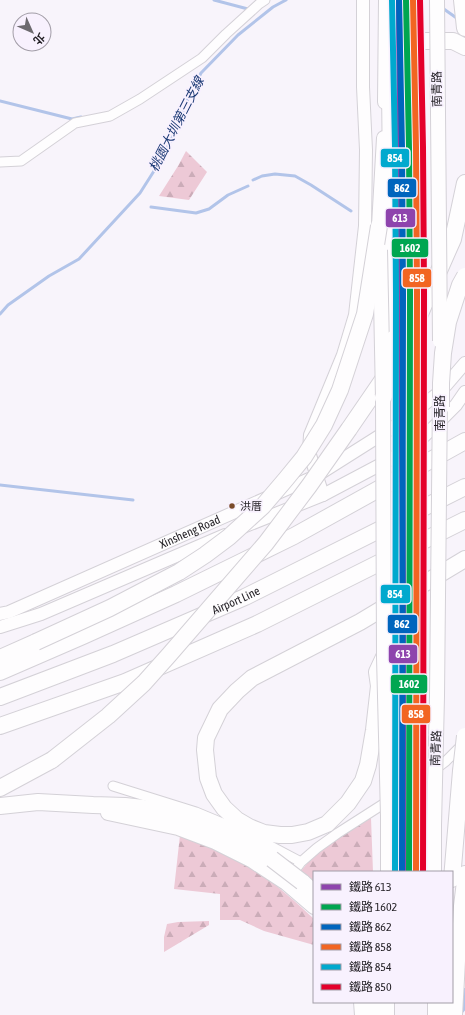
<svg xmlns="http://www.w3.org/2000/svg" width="465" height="1015" font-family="'Asap Condensed','Noto Sans TC',sans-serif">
	<defs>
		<pattern id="forest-firs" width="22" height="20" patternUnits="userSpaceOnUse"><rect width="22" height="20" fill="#edc9d6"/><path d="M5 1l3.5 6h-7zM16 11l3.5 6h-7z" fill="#cbacb8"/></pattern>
	</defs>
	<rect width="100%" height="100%" fill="#f8f4fb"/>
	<!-- forest -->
	<path fill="url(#forest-firs)" d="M186,151L207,172L189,200L159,196L178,166Z
		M371,818L373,872H314V883L301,871L313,856L334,839Z
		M180,835C192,839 205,843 217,848C255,866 284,891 314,919V945L264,931L240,920H220V894L174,889Z
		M209,921V925L164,952V937L167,924L178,922Z"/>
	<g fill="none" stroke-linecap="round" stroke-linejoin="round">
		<!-- stream -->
		<path stroke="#b2c4e9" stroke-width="3" d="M214,0L248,9
			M441,7L458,19
			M0,101L72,119L81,117
			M253,180L262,176L275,174L295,176L311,185L351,211
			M151,207L196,213L209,209L228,195L248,186
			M0,314L8,305L49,276L79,259L140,193L161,160L176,130L187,101L201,73L238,35L273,7L286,0
			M0,485L133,500"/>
		<!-- river -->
		<path stroke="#b2c4e9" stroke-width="18" d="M449,1015L465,997"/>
		<!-- minor casing -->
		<g stroke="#d4d1d7" stroke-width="11">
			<path id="minor" d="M0,162L21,161L75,123L110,116L140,99L202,58L226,34L259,4L265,0
				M113,786L196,812L244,832L301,862
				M290,877L301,862L317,848L338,833L424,778L445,762L461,746L463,742"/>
		</g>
		<!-- secondary casing -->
		<g stroke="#d4d1d7" stroke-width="14">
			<g id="secondary">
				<path d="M323,495L309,452L310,435L343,355L355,315L365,226L366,150L363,87V0"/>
				<path d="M243,527L323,495L391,459L418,442L441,420L456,405L465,392"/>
				<path id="s1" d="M0,614L9,612L316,476L403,421L441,391L465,363"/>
				<path d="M0,627L41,614L225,535"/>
			</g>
		</g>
		<!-- primary casing -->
		<g stroke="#d4d1d7" stroke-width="16">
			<path id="primary" d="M385,102L386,0
				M379,226L384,138
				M108,813L178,828L215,842L251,860L286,883L314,907
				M434,825V872
				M361,1002L362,1015
				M435,1002V1015
				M387,1015V1002
				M455,1015L461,906L465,873"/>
		</g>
		<!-- motorway casing -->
		<g stroke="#d4d1d7" stroke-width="18">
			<g id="motorway">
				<path d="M462,0L465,28"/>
				<path d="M393,339L390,91L403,58L410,47L417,42L423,41H453L465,47"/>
				<path d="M349,429L386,375L419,316L453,239L465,183"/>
				<path d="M384,657L377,672L379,686L374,730L368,765L363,781L348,803L327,824L308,832L292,835H280L264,833L249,827L237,820L224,808L214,794L208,778L205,750L206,738L220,709L237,691L252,678L360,622L465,559"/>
				<path d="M0,658L36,642"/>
				<path d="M0,672L83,636L176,594L294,536L465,441"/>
				<path id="s2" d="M0,697L113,654L245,597L465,487"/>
				<path d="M0,726L125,682L257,624L465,520"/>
				<path d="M0,788L52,760"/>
				<path d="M0,806L38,802L93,805L125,806L143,808L170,814L197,823L220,832L272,859"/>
				<path d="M452,879L461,771"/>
				<path d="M302,882L314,893"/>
				<path d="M372,1002L373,1015"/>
				<path d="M444,1015V1002"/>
			</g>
		</g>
		<!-- minor -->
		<use href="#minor" stroke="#fefdfe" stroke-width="9"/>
		<!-- secondary -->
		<use href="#secondary" stroke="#fefdfe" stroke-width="12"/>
		<!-- primary -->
		<use href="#primary" stroke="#fefdfe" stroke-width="14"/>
		<!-- motorway -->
		<use href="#motorway" stroke="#fefdfe" stroke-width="16"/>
		<!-- primary-bridge casing -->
		<g stroke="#d4d1d7" stroke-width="16" stroke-linecap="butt">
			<path id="primary-bridge" d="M437,0L440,341
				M380,250L383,398L384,657L388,816V872
				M434,825L437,696L440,395"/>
		</g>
		<!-- motorway-bridge casing -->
		<g stroke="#d4d1d7" stroke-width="18" stroke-linecap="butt">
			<path id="motorway-bridge" d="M383,398L392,376L393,339
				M441,407V383L443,353L448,322L460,285L465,276
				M36,642L110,608L179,572L205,555L229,537L263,506L286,479L304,457L324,425L340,390L365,314L379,226
				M52,760L108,716L144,683L169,655L266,543L309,486L349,429
				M461,771L465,736
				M272,859L302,882"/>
		</g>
		<!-- primary-bridge -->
		<use href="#primary-bridge" stroke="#fefdfe" stroke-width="14"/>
		<!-- motorway-bridge -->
		<use href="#motorway-bridge" stroke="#fefdfe" stroke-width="16"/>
		<!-- rail-1 casing -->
		<g stroke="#f8f1fe" stroke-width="9">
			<path id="rail-1" d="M399,0L403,590V872"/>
		</g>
		<!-- rail-2 casing -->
		<g stroke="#f8f1fe" stroke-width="9">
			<path id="rail-2" d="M406,0L409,147L410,294L409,872"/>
		</g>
		<!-- rail-3 casing -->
		<g stroke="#f8f1fe" stroke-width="9">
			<path id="rail-3" d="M399,0L402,147L403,294L402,872"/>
		</g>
		<!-- rail-4 casing -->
		<g stroke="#f8f1fe" stroke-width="9">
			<path id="rail-4" d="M413,0L416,147L417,293L416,872"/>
		</g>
		<!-- rail-5 casing -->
		<g stroke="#f8f1fe" stroke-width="9">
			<path id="rail-5" d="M392,0L395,147L396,294L395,872"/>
		</g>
		<!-- rail-6 casing -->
		<g stroke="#f8f1fe" stroke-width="9">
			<path id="rail-6" d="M420,0L423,147L424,293L423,872"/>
		</g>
		<!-- rail-1 -->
		<use href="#rail-1" stroke="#8e44ad" stroke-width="6"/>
		<!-- rail-2 -->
		<use href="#rail-2" stroke="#00a651" stroke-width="6"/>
		<!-- rail-3 -->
		<use href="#rail-3" stroke="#0065bd" stroke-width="6"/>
		<!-- rail-4 -->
		<use href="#rail-4" stroke="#f26522" stroke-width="6"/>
		<!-- rail-5 -->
		<use href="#rail-5" stroke="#00a9ce" stroke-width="6"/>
		<!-- rail-6 -->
		<use href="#rail-6" stroke="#e4002b" stroke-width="6"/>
	</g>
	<!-- markers -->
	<circle fill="#7a4b2a" stroke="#f8f1fe" stroke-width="1.5" cx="232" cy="506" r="3.5"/>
	<g text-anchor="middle" stroke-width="3.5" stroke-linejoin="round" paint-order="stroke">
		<!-- bus labels -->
		<g font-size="11" fill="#221f24" stroke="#f8f1fe" text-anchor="start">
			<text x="240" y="510">洪厝</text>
		</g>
		<!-- street labels -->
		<g font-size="12" fill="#221f24" stroke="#f8f1fe">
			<text transform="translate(437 89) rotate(-91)" y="4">南青路</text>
			<text transform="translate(440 413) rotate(-90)" y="4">南青路</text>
			<text dy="4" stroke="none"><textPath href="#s1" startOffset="207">Xinsheng Road</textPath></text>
			<text dy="4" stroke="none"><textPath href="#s2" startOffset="255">Airport Line</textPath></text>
			<text transform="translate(436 748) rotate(-88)" y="4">南青路</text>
		</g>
		<!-- water labels -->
		<g font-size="13" font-style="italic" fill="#1b3974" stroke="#f8f1fe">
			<text transform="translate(176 124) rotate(-63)" y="5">桃園大圳第三支線</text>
		</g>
	</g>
	<g stroke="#f8f1fe" stroke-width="1.5">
		<rect x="380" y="148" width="30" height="20" rx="4" fill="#00a9ce"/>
		<rect x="387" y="178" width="30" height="20" rx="4" fill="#0065bd"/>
		<rect x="385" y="208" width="31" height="20" rx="4" fill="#8e44ad"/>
		<rect x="391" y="238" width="38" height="20" rx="4" fill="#00a651"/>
		<rect x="402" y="268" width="30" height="20" rx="4" fill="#f26522"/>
		<rect x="380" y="584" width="31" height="20" rx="4" fill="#00a9ce"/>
		<rect x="387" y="614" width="31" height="20" rx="4" fill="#0065bd"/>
		<rect x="388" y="644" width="30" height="20" rx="4" fill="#8e44ad"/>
		<rect x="390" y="674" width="38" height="20" rx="4" fill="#00a651"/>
		<rect x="401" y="704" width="30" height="20" rx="4" fill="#f26522"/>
	</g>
	<g font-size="11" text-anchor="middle" font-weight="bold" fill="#fff">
		<text x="395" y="162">854</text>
		<text x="402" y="192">862</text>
		<text x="400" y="222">613</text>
		<text x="410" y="252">1602</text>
		<text x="417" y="282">858</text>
		<text x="395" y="598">854</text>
		<text x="402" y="628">862</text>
		<text x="403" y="658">613</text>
		<text x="409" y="688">1602</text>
		<text x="416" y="718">858</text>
	</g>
	<!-- legend -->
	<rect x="313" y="871" width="140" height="132" fill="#f8f1fe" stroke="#a29da7"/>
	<rect x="321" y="884" width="20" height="6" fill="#8e44ad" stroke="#a29da7"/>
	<text x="349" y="891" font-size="12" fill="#221f24">鐵路 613</text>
	<rect x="321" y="904" width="20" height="6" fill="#00a651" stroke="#a29da7"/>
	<text x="349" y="911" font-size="12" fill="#221f24">鐵路 1602</text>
	<rect x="321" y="924" width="20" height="6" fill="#0065bd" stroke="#a29da7"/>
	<text x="349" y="931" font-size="12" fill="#221f24">鐵路 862</text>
	<rect x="321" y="944" width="20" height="6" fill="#f26522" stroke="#a29da7"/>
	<text x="349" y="951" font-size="12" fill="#221f24">鐵路 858</text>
	<rect x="321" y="964" width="20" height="6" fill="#00a9ce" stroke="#a29da7"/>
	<text x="349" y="971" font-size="12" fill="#221f24">鐵路 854</text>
	<rect x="321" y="984" width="20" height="6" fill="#e4002b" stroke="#a29da7"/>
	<text x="349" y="991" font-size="12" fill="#221f24">鐵路 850</text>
	<!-- north arrow -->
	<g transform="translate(32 32) rotate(135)"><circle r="19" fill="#f8f1fe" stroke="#a29da7"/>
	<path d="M0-3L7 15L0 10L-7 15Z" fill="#6d6a6f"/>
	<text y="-6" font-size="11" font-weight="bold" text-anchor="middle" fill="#221f24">北</text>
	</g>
</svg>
